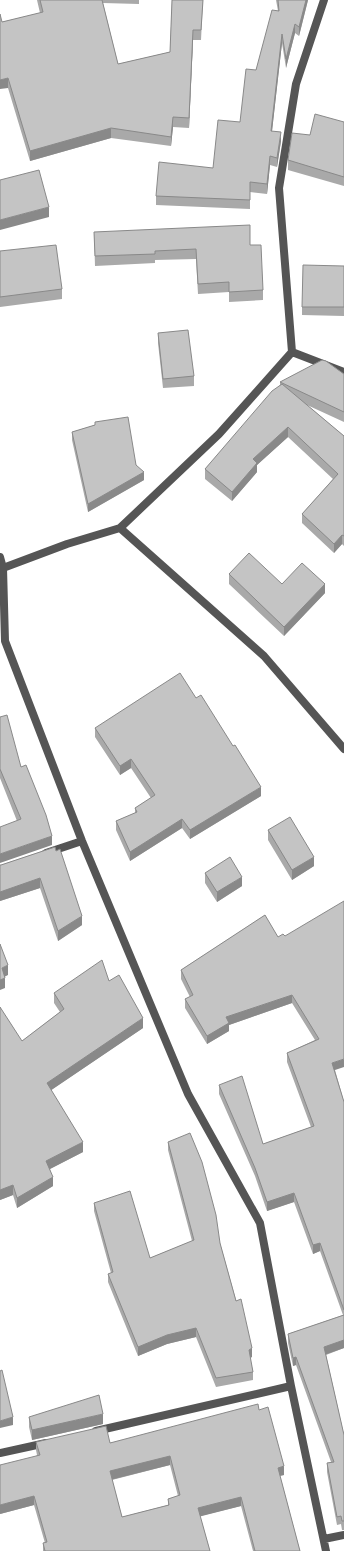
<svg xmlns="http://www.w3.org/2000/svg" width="344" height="1551" font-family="'Public Sans',sans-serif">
	<rect width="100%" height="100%" fill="#fff"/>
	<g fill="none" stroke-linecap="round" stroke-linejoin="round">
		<!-- minor -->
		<path stroke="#555" stroke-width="8" d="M292,352L344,372
			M120,528L264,656L344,749
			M0,557L3,568L5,641L82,841L188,1094L260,1223L291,1386L326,1551
			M3,568L67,544L120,528L219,434L292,352L279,188L296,84L324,0
			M46,853L82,841
			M96,1431L291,1386
			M0,1453L46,1443
			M324,1539L344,1535"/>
	</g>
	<!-- wall -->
	<path fill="#a9a9a9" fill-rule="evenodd" d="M37,0H139V4L103,3L118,64L170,52L172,0H203L201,40H193L189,128L173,127L171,146L111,138L30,161L8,88L2,22L40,13Z
		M276,0H308L299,36L295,33L286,68L282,43L272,131L281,141L277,167L270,165L267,194L250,192V209L156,205V196L213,168L240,122L256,70L278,11Z
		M344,122V186L288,170V160Z
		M94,232L250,245L263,290V300L229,302V292L198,294L196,259L155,260V263L95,266Z
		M0,251L62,289V299L0,307Z
		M344,266V316L302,315V307Z
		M158,333L194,376V386L163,388L158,343Z
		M344,374V422L307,405L344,436V546L342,544L334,553L302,523V514L333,479L288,437L257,465V472L232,501L205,479V469L280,385V382Z
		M95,422L136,465L144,480L88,512L72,440V432L95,425Z
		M229,574L282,584L325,593L284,636L229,584Z
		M0,717L21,767L52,845L17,821L0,778Z
		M95,728L261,796L190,839L182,828L130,861L116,830V821L135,813V808L151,798L131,768L120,775L95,737Z
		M268,830L314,866L292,880L268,840Z
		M55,847L82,925L58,941L40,888L0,901V865H1Z
		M205,873L242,886L217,902L205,883Z
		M265,915L335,1070L344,1102V1348L326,1355L344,1435V1530H342L341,1524L337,1525L327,1472V1463L331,1462L296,1365L293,1366L288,1343V1334L343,1315L320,1251L313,1254L294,1202L267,1211L255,1176L219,1094V1085L263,1144L311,1127L287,1062V1053L315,1040L292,1003L229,1025V1031L207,1044L185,1008V999L190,997L181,979V970Z
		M109,981L143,1028L51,1090L83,1152L50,1169L53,1186L17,1208L13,1195L0,1200L22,1041L60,1012L54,1003V993Z
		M168,1142L220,1243L252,1357L250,1358L253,1372V1380L216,1387L196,1337L167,1344L138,1356L108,1282V1274L111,1273L94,1211V1203L150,1258L192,1241L168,1150Z
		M259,1410L284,1475L280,1476L300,1551H253L241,1506L200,1516L210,1551H43V1543H45L34,1505L0,1514L37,1455L36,1450V1442L110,1443ZM170,1465L178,1496L168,1499V1505L122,1517L112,1480Z
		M29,1417L103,1424L32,1440L29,1427Z"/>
	<!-- shaded-wall -->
	<path fill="#898989" d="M306,0H308L299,36V27Z
		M295,24V33L286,68V59Z
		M193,30V40L189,128V118Z
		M282,34V43L271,140V131Z
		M8,78V88L0,89V80Z
		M173,117V127L171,146V137Z
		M111,128V138L30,161V151Z
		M281,132V141L277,167V158Z
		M270,156V165L267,194V184Z
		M49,207V217L0,230V220Z
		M288,427V437L257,465V472L232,501V492L253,459Z
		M144,472V480L88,512V504Z
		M342,535V544L334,553V544Z
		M325,584V593L284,636V627Z
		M131,759V768L120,775V766Z
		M261,787V796L190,839V830Z
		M182,819V828L130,861V852Z
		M52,836V845L0,863V854Z
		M314,857V866L292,880V870Z
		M242,877V886L217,902V892Z
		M40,878V888L0,901V892Z
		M82,916V925L58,941V931Z
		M8,965V975L2,978V968Z
		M5,978V988L0,990V980Z
		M292,995V1003L229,1025V1031L207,1044V1036L226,1017Z
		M143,1018V1028L47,1093V1083Z
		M344,1059V1067L332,1071V1063Z
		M83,1142V1152L46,1171V1161Z
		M53,1177V1186L17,1208V1198Z
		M13,1185V1195L0,1200V1190Z
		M294,1193V1202L267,1211V1202Z
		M320,1243V1251L313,1254V1245Z
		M196,1328V1337L167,1344L138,1356V1347L167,1335Z
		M344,1340V1348L324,1355V1347Z
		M252,1348V1357L249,1358V1350Z
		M296,1357V1365L293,1366V1358Z
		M103,1414V1424L32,1440V1430Z
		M13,1417V1425L0,1428V1421Z
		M170,1456V1465L110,1480V1471Z
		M284,1466V1475L278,1476V1468Z
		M34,1496V1505L0,1514V1505Z
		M241,1497V1506L198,1517V1508Z"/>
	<!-- building -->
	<path fill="#c4c4c4" stroke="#898989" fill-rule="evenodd" d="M40,0H102L118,64L170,52L172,0H203L201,30H193L189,118L173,117L171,137L111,128L30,151L8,78L0,80V14L2,22L43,12Z
		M278,0H306L299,27L295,24L286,59L282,34L271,131L281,132L277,158L270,156L267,184L250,182V200L156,196L159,162L213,168L218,120L240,122L246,69L256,70L272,10L279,11Z
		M315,114L344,122V177L288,160L292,133L310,135Z
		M39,170L49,207L0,220V180Z
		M250,225V245H261L263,290L229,292V282L198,284L196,249L155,251V254L95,256L94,232Z
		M56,245L62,289L0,297V251Z
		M303,265L344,266V307H302Z
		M188,330L194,376L163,379L158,333Z
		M322,360L326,361L344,374V412L280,382Z
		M282,384L344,436V536L342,535L334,544L302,514L338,474L288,427L253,459L257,463L232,492L205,469L272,391Z
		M128,417L136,465L144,472L88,504L72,432L95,425V422Z
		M249,553L282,584L302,563L325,584L284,627L229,574Z
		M180,673L196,698L201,695L233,746L235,745L261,787L190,830L182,819L130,852L116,821L137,812L135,808L155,795L131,759L120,766L95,728Z
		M7,715L21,767L26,765L46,815L52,836L0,854V827L21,819L0,769V717Z
		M290,817L314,857L292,870L268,830Z
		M55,847L56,851L60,849L82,916L58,931L40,878L0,892V865H1Z
		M230,857L242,877L217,892L205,873Z
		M344,901V1059L332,1063L344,1102V1310L320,1243L313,1245L294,1193L267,1202L255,1168L219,1085L242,1076L263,1144L314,1126L287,1053L319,1039L292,995L226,1017L229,1023L207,1036L185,999L193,995L181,970L265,915L278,937L283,934L285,936Z
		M0,944L8,965L2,968L5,978L0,980Z
		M102,960L109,981L119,975L143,1018L47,1083L83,1142L46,1161L53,1177L17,1198L13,1185L0,1190V1007L22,1041L64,1009L54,993Z
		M190,1133L202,1162L216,1215L220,1243L236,1301L241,1299L252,1348L249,1350L253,1372L216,1378L196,1328L167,1335L138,1347L108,1274L113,1272L94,1203L130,1191L150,1258L194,1240L168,1142Z
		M344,1315V1340L324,1347L344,1435V1521H342L341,1516L337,1517L327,1463L334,1462L296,1357L293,1358L288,1334Z
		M2,1370L13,1417L0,1421V1371Z
		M99,1395L103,1414L32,1430L29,1417Z
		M258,1404L259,1410L268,1407L284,1466L278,1468L300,1551H255L241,1497L198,1508L210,1551H45L43,1543L47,1542L34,1496L0,1505V1465L40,1455L36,1442L106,1426L110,1443ZM170,1456L180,1495L168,1499L169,1505L122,1517L110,1471Z"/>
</svg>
